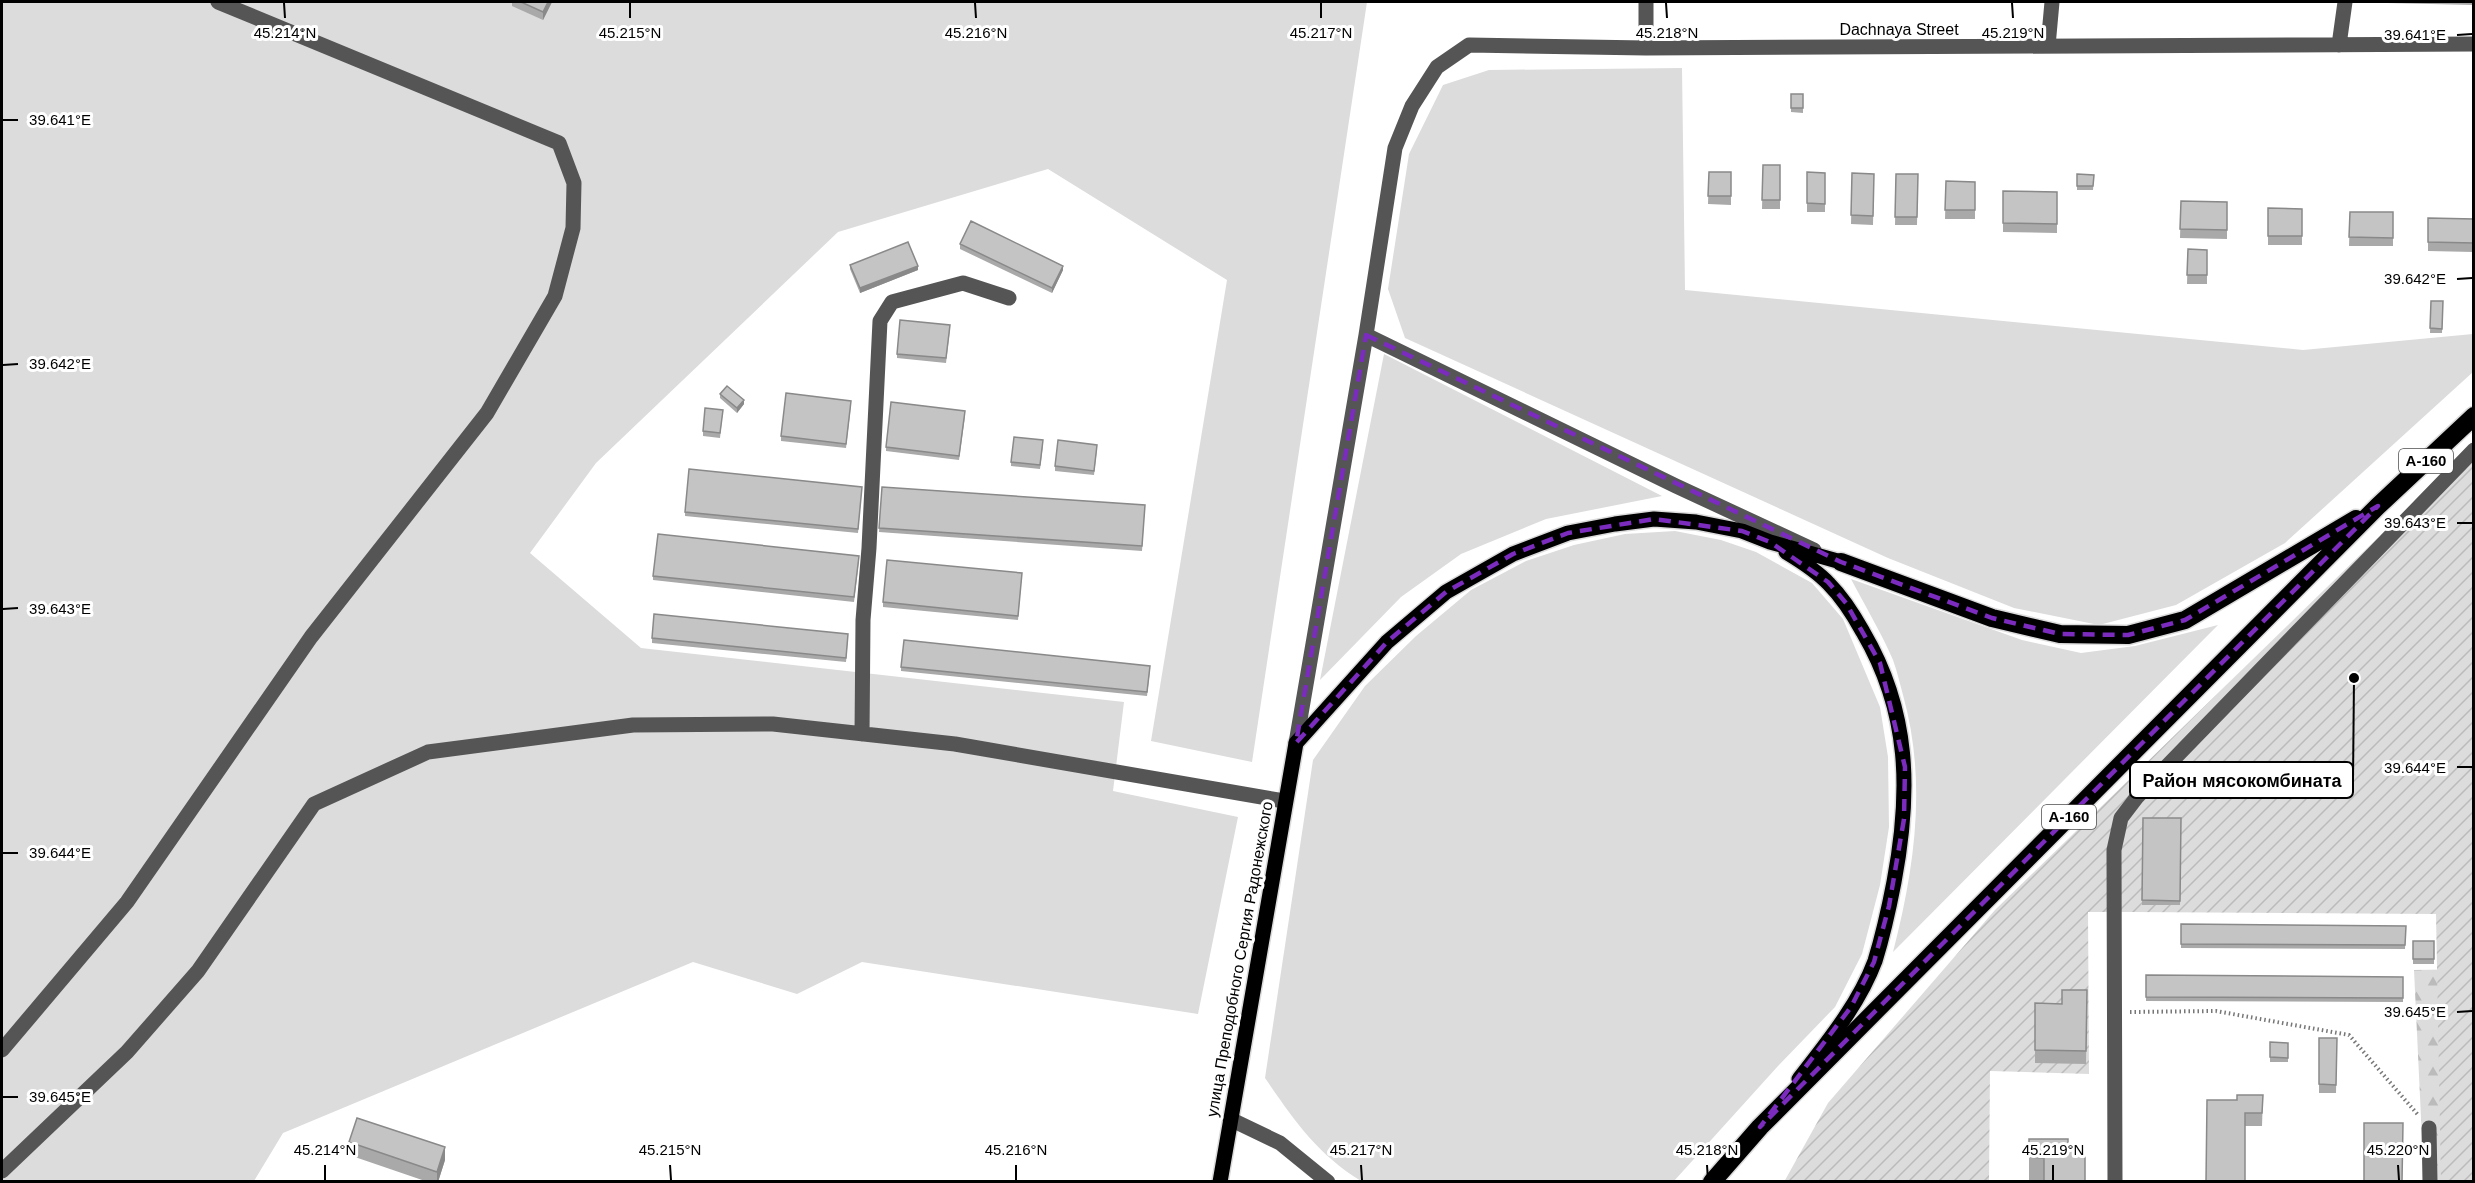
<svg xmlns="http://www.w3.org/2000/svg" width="2475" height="1183" font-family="Arial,sans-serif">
	<defs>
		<pattern id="forest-firs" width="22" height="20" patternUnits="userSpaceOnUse" patternTransform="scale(1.5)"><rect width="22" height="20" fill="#dcdcdc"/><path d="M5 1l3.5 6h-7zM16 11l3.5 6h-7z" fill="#bbb"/></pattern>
		<pattern id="garden-furrows" width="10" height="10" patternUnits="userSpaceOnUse" patternTransform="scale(1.5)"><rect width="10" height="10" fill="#dcdcdc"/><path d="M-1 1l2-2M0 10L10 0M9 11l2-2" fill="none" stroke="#bbb"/></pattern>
	</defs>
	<rect width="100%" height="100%" fill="#fff"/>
	<!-- grass -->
	<path fill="#dcdcdc" d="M2,2H1367L1252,762L1151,741L1227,280L1048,169L838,232L596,463L530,553L641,648L1124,702L1113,791L1238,817L1198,1014L862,962L797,994L693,962L283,1133L254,1181L2,1182Z
		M1682,68L1685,290L2303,350L2473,334V372L2285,543L2176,605L2099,625L2014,608L1888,558L1405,338L1388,289L1409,154L1443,85L1489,70Z
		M1384,354L1662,496L1546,519L1461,554L1401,597L1320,680Z
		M1675,531L1721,540L1756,552L1812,583L1843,619L1880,707L1888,757L1889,827L1880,885L1862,954L1835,1007L1778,1066L1674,1181H1361C1316,1153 1294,1120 1265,1078L1313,760L1365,686L1416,636L1471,590L1526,561L1574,545L1625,534Z
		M1851,579L2022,640L2081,653L2135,646L2218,625L1893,952C1915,867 1927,781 1903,695C1900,684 1897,671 1893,660C1881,632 1865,606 1851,579Z"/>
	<!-- forest -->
	<path fill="url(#forest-firs)" d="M2473,969V1181H2424L2414,970Z"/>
	<!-- garden -->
	<path fill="url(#garden-furrows)" d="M2473,445V1181H2441L2436,914L2132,912H2088L2089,1074L1990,1071L1989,1181L1784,1182L1828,1103L1995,910Z"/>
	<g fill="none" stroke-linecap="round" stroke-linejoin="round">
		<!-- major casing -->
		<g stroke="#dbdbdb" stroke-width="18">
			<path id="major" d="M1786,552C1801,561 1817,571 1829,584C1843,598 1853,614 1863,632C1910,712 1911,792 1894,882C1889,908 1883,935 1875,961C1859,1004 1827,1043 1799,1079
				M1220,1182L1296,743L1387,642L1446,592L1513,554L1568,533L1615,524L1654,519L1696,522L1742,531L1770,542L1841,562"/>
		</g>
		<!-- highway casing -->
		<g stroke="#dbdbdb" stroke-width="21">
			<path id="highway" d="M1841,562L1992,618L2060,634L2128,635L2185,620L2356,519
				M1712,1182L1760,1127L2378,506L2474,416"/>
		</g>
		<!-- path -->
		<path stroke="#777" stroke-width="4" stroke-dasharray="1.5 3" stroke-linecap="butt" d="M2130,1012L2216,1011L2349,1035L2419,1116"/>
		<!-- minor -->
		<path stroke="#555" stroke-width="15" d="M1646,2V48
			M2339,45L2345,2
			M2048,46L2052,2
			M1366,335L1676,486L1814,550
			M862,734L863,620L869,548L880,321L892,302L963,283L1009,298
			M1296,743L1366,335L1395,148L1412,106L1437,67L1469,45L1646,48L2474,44
			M2,1050L127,902L311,637L487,413L555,296L573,228L574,183L559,143L218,2
			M1230,1119L1280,1143L1328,1182
			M2429,1128L2430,1182
			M2,1171L127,1052L198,971L314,804L428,752L633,725L773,724L955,744L1284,801
			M2115,1182L2114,850L2121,818L2137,797L2474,450"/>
		<!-- major -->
		<use href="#major" stroke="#000" stroke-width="15"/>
		<!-- highway -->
		<use href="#highway" stroke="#000" stroke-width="18"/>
	</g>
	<!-- wall -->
	<path fill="#a9a9a9" d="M512,2H552L543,20L512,6Z
		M2387,2H2474V5L2387,3Z
		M1791,94H1803V113L1791,112Z
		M1763,165H1780V209H1762Z
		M1709,172H1731V205L1708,204Z
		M1807,172L1825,173V212H1807Z
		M1852,173L1874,174L1873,225L1851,224Z
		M1896,174H1918L1917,225H1895Z
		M2077,174L2094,175L2093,190H2077Z
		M1946,181L1975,182V219H1945Z
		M2003,191L2057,192V233L2003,232Z
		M2181,201L2227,202V239L2180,238Z
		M2268,208L2302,209V245H2268Z
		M2350,212H2393V246H2349Z
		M2428,218L2474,219V252L2428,251Z
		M960,244L1063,270L1052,293L960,249Z
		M2188,249L2207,250V284H2187Z
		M850,265L918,270L860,293L850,269Z
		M2431,301H2443L2442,333H2430Z
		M950,329L946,363L897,358V354Z
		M720,394L744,404L737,413L720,398Z
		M851,405L846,448L781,441V436Z
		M723,410L720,438L703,436V431Z
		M965,416L959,460L886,451V447Z
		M1043,445L1040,469L1011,466V462Z
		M1097,449L1094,475L1055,471V466Z
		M862,487L858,533L685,516V512Z
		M882,487L1145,505L1142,551L879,532Z
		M859,560L854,602L653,580V576Z
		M1022,573L1018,620L883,607V602Z
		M652,638H848L846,662L652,643Z
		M901,667L1150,670L1147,696L901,671Z
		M2143,818H2181L2180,905H2142Z
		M2181,924L2406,926L2405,949L2181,948Z
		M2413,941H2434V964H2413Z
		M2146,975L2403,977V1002L2146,1001Z
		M2087,990L2086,1064L2035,1063V1003L2062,1004Z
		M2319,1038H2337L2336,1093H2319Z
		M2270,1042L2288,1043V1062H2270Z
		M2263,1095L2262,1126H2245L2237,1100Z
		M2029,1139L2068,1148L2085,1182H2029Z
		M349,1142L445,1160L438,1182H428L349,1155Z"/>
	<!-- shaded-wall -->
	<path fill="#898989" d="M548,2H552L543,20V12Z
		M918,266V270L860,293V288Z
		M1063,266V270L1052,293V288Z
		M744,400V404L737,413V408Z
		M445,1147V1160L438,1182H437V1172Z"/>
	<!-- building -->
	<path fill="#c4c4c4" stroke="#898989" stroke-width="1.5" d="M521,2H548L543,12Z
		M1791,94H1803V108H1791Z
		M1763,165H1780V200H1762Z
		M1709,172H1731V196H1708Z
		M1807,172L1825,173V204L1807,203Z
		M1852,173L1874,174L1873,216L1851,215Z
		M1896,174H1918L1917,217H1895Z
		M2077,174L2094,175L2093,186H2077Z
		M1946,181L1975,182V210H1945Z
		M2003,191L2057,192V224L2003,223Z
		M2181,201L2227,202V230L2180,229Z
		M2268,208L2302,209V236H2268Z
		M2350,212H2393V238L2349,237Z
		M2428,218L2474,219V243L2428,242Z
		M971,221L1063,266L1052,288L960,244Z
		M908,242L918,266L860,288L850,265Z
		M2188,249L2207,250V275H2187Z
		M2431,301H2443L2442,329L2430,328Z
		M900,320L950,325L946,358L897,354Z
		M727,386L744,400L737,408L720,394Z
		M786,393L851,401L846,444L781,436Z
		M891,402L965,411L959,456L886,447Z
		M705,408L723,410L720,433L703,431Z
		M1014,437L1043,440L1040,465L1011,462Z
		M1058,440L1097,445L1094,471L1055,466Z
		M689,469L862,487L858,529L685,512Z
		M882,487L1145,505L1142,546L879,528Z
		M658,534L859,556L854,597L653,576Z
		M887,560L1022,573L1018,616L883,602Z
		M654,614L848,634L846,658L652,638Z
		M904,640L1150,666L1147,692L901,667Z
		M2143,818H2181L2180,901L2142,900Z
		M2181,924L2406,926L2405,945L2181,944Z
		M2413,941H2434V959H2413Z
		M2146,975L2403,977V998L2146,997Z
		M2062,990H2087L2086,1051L2035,1050V1003L2062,1004Z
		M2319,1038H2337L2336,1085L2319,1084Z
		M2270,1042L2288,1043V1058L2270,1057Z
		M2237,1095H2263L2262,1113H2245V1182H2206L2207,1100H2237Z
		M357,1118L445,1147L437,1172L349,1142Z
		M2364,1123H2403L2402,1182H2364Z
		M2029,1139H2068V1148L2085,1149V1182H2044V1158L2029,1157Z"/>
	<!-- marked area -->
	<path fill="none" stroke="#7b2cbf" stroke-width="4.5" stroke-dasharray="12 8" stroke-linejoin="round" d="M1366,335L1841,562L1992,618L2060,634L2128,635L2185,620L2378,506L1760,1127L1851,1007L1874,962L1889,906L1904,819L1905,767L1880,663L1846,603L1828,582L1770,542L1742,531L1654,519L1568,533L1513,554L1446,592L1387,642L1296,743Z"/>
	<!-- ticks -->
	<path fill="none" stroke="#000" stroke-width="2" d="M284,3L285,18M630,3V18M975,3L976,18M1321,3V18M1666,3L1667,18M2012,3L2013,18M2457,35L2472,34M3,120H18M2457,279L2472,278M3,365L18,364M2457,523H2472M3,609L18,608M2457,767H2472M3,853H18M2457,1012L2472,1011M3,1097H18M325,1165V1180M670,1165L671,1180M1016,1165V1180M1361,1165L1362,1180M1707,1165L1708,1180M2053,1165V1180M2398,1165L2399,1180"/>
	<g text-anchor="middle" stroke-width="6" stroke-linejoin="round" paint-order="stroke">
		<!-- shield labels -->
		<g fill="#fff" stroke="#4c4c4c" stroke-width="1.5">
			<rect x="2399" y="449" width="54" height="24" rx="4.5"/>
			<rect x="2042" y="805" width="54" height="24" rx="4.5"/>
		</g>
		<g font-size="15" font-weight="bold" fill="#000">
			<text x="2426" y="466">А-160</text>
			<text x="2069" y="822">А-160</text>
		</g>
		<!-- street labels -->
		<g font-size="16" fill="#000" stroke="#fff">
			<text x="1899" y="35">Dachnaya Street</text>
			<text transform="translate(1239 959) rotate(-80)" y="6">улица Преподобного Сергия Радонежского</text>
		</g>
	</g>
	<g font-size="15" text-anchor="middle" fill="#000" stroke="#fff" stroke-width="6" stroke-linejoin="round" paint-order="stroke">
		<text x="285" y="38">45.214°N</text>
		<text x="630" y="38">45.215°N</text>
		<text x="976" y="38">45.216°N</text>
		<text x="1321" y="38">45.217°N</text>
		<text x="1667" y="38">45.218°N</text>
		<text x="2013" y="38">45.219°N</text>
		<text x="2415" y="40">39.641°E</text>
		<text x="60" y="125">39.641°E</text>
		<text x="2415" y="284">39.642°E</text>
		<text x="60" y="369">39.642°E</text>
		<text x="2415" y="528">39.643°E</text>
		<text x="60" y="614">39.643°E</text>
		<text x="2415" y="773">39.644°E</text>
		<text x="60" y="858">39.644°E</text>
		<text x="2415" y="1017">39.645°E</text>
		<text x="60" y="1102">39.645°E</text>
		<text x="325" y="1155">45.214°N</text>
		<text x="670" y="1155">45.215°N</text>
		<text x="1016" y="1155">45.216°N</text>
		<text x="1361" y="1155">45.217°N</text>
		<text x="1707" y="1155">45.218°N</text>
		<text x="2053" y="1155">45.219°N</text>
		<text x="2398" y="1155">45.220°N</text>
	</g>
	<!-- callouts -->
	<path fill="none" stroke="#000" stroke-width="2" d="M2354 678L2353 780"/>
	<circle fill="#000" stroke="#fff" stroke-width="2" cx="2354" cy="678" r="6"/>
	<rect fill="#fff" stroke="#000" stroke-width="2" x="2130" y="762" width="223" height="36" rx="6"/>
	<g font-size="18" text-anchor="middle" font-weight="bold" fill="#000">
		<text x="2242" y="787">Район мясокомбината</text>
	</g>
	<!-- border -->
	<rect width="2475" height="1183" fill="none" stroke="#000000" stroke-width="6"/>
</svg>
